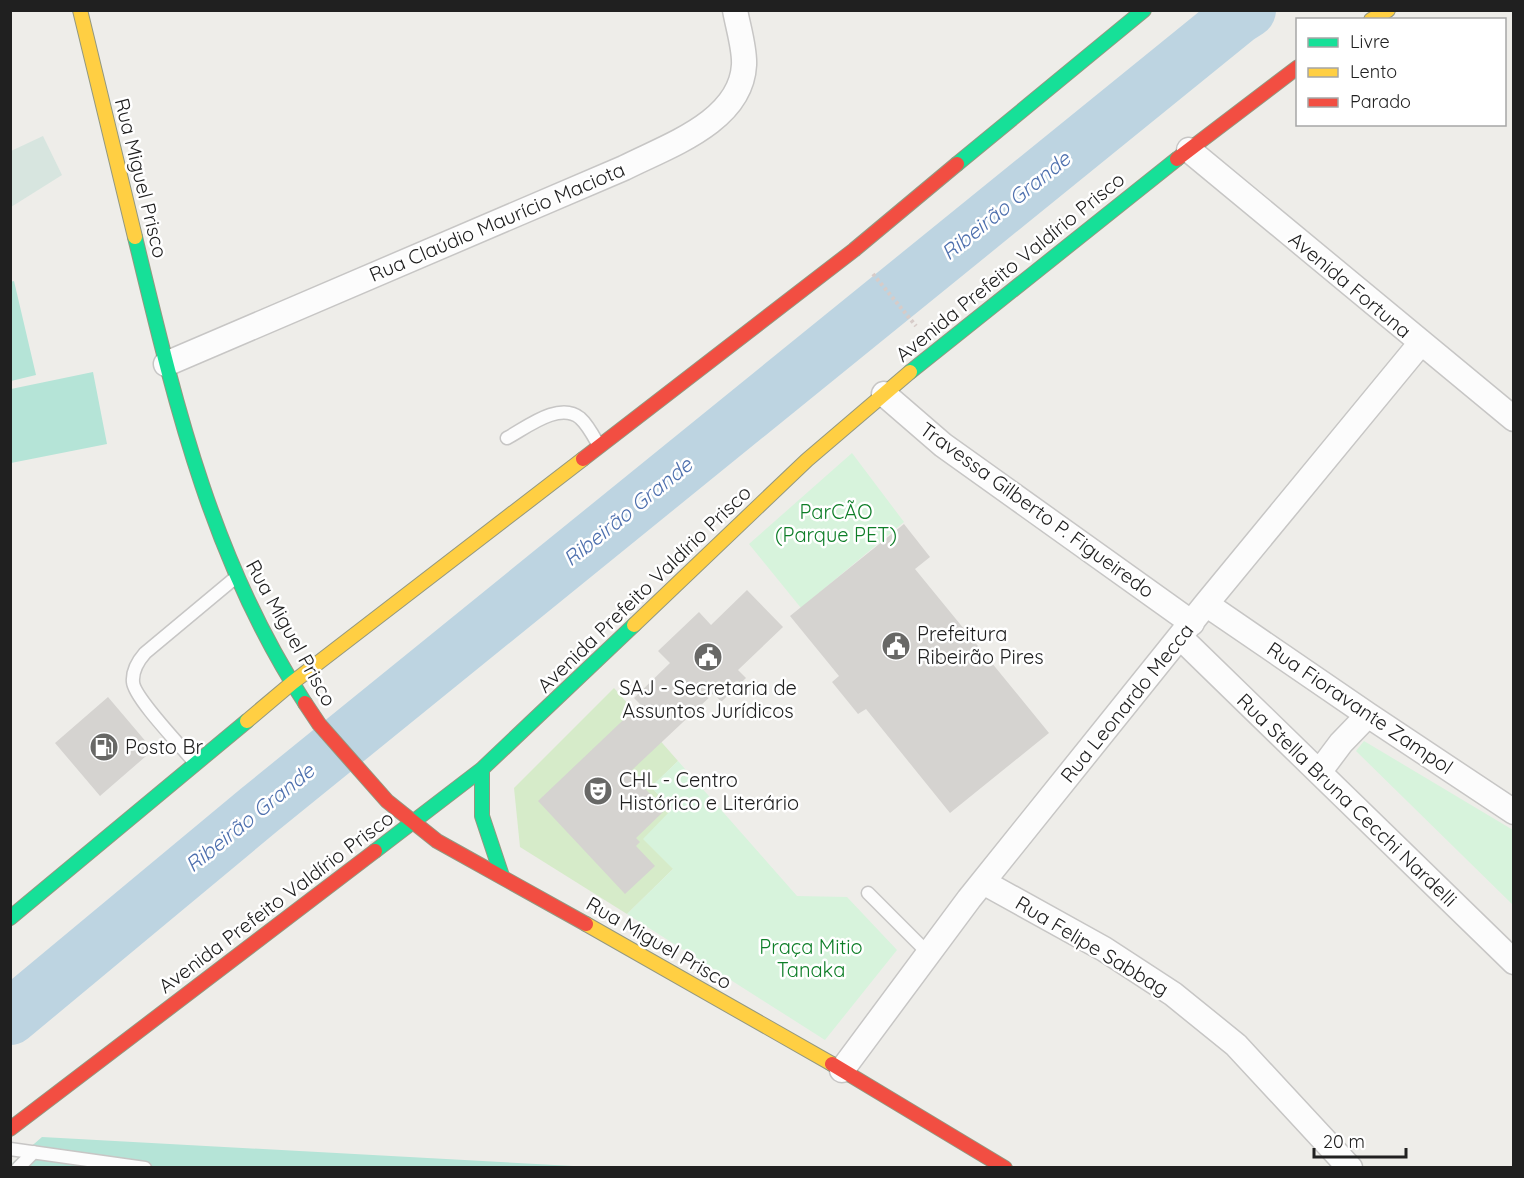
<svg xmlns="http://www.w3.org/2000/svg" width="1524" height="1178" font-family="Quicksand,sans-serif">
	<rect width="100%" height="100%" fill="#eeede9"/>
	<!-- grass -->
	<path fill="#d6ebc9" d="M614,688L678,761L651,787L672,809L673,869L627,914L520,847L514,788Z"/>
	<!-- wetland -->
	<path fill="#d7e5df" d="M43,136L62,175L11,207V151Z"/>
	<!-- park -->
	<path fill="#d7f3dc" d="M852,453L904,522L801,608L749,544Z
		M1364,741L1513,830V905L1356,751Z
		M678,761L797,896L847,897L897,950L825,1040L627,914L673,869L643,839L672,809L651,787Z"/>
	<!-- pitch -->
	<path fill="#b5e4d7" d="M14,281L36,375L11,381L10,282Z
		M93,372L107,444L11,463V389Z
		M42,1137L592,1167L11,1168V1164Z"/>
	<g fill="none" stroke-linecap="round" stroke-linejoin="round">
		<!-- river -->
		<path stroke="#bdd4e1" stroke-width="56" d="M10,1017L259,810L1237,17L1248,10"/>
	</g>
	<!-- building -->
	<path fill="#d5d3d0" d="M904,524L930,557L915,569L1049,733L950,813L866,709L858,714L832,682L839,676L790,616Z
		M747,590L783,627L738,670L746,678L721,702L714,693L632,770L641,779L638,781L665,810L636,838L640,842L636,846L655,866L625,894L538,801L640,704L634,698L670,663L658,651L699,612L711,625Z
		M108,697L153,750L100,796L55,743Z"/>
	<g fill="none" stroke-linecap="round" stroke-linejoin="round">
		<!-- lane casing -->
		<g stroke="#c7c6c5" stroke-width="15">
			<path id="lane" d="M507,438C526,428 559,401 580,418C588,425 594,437 599,446
				M195,763C183,748 134,698 133,682C132,670 138,661 145,653L235,578
				M868,893L928,953
				M10,1149L145,1168
				M18,1168L34,1152"/>
		</g>
		<!-- street casing -->
		<g stroke="#c7c6c5" stroke-width="27">
			<path id="street" d="M1189,150L1514,419
				M166,364L624,168C667,146 741,122 744,65C745,49 738,27 735,10
				M884,394L943,445L1192,623
				M1206,604L1368,715L1514,812
				M1181,638L1514,962
				M1320,771L1341,743L1368,715
				M983,882L1104,949L1173,994L1236,1045L1350,1168
				M842,1070L969,899L1206,604L1420,344"/>
		</g>
		<!-- fast casing -->
		<g stroke="#939880" stroke-width="16">
			<path id="fast" d="M957,164L1144,10
				M135,237C175,402 211,559 305,703
				M910,372L1177,159
				M482,769V816L502,876
				M375,851L482,769L634,625
				M10,918L247,721"/>
		</g>
		<!-- slow casing -->
		<g stroke="#939880" stroke-width="16">
			<path id="slow" d="M80,10L135,237
				M1371,20L1388,10
				M634,625L807,460L910,372
				M247,721L292,683L583,459
				M586,924L832,1064"/>
		</g>
		<!-- jam casing -->
		<g stroke="#939880" stroke-width="16">
			<path id="jam" d="M1177,159L1298,67
				M583,459L854,250L957,164
				M305,703L319,724L387,801L437,841L586,924
				M832,1064L1005,1168
				M10,1129L375,851"/>
		</g>
		<!-- path -->
		<path stroke="#d7ccc9" stroke-width="4" stroke-dasharray="3 3" stroke-linecap="butt" d="M873,274L916,326"/>
		<!-- lane -->
		<use href="#lane" stroke="#fcfcfc" stroke-width="12"/>
		<!-- street -->
		<use href="#street" stroke="#fcfcfc" stroke-width="24"/>
		<!-- fast -->
		<use href="#fast" stroke="#16e098" stroke-width="14"/>
		<!-- slow -->
		<use href="#slow" stroke="#ffcf43" stroke-width="14"/>
		<!-- jam -->
		<use href="#jam" stroke="#f24e42" stroke-width="14"/>
	</g>
	<!-- icons -->
	<defs>
		<g id="civic-disc" transform="scale(1.5)"><circle r="9.5" fill="#686866" stroke="#fff"/><path d="M-.6-6.5H3V-4.5H.6V-3L4-1V1h2V6H-6V1h2V-1L-.6-3ZM-1.2 2.5V6h2.4V2.5Z" fill="#fff"/></g>
		<g id="fuel-disc" transform="scale(1.5)"><circle r="9.5" fill="#686866" stroke="#fff"/><path d="M-5.5-6h7V0h2V4h1.3V-2.5L3-4.5l.8-.8L6-3V5H2.5V1h-1V6h-7ZM-4.2-4.7v3.2H.2V-4.7Z" fill="#fff"/></g>
		<g id="theatre-disc" transform="scale(1.5)"><circle r="9.5" fill="#686866" stroke="#fff"/><path d="M-5-5.5Q0-4 5-5.5V0Q5 5 0 6Q-5 5-5 0ZM-3.3-2.5H-1v1.5H-3.3ZM1-2.5H3.3v1.5H1ZM-2.8 1Q0 5.5 2.8 1Z" fill="#fff"/></g>
	</defs>
	<g fill-rule="evenodd">
		<use href="#civic-disc" x="896" y="646"/>
		<use href="#civic-disc" x="708" y="657"/>
		<use href="#fuel-disc" x="104" y="747"/>
		<use href="#theatre-disc" x="598" y="791"/>
	</g>
	<g text-anchor="middle" stroke-width="5" stroke-linejoin="round" paint-order="stroke">
		<!-- street labels -->
		<g font-size="20" fill="#202020" stroke="#fff">
			<text transform="translate(141 178) rotate(76)" y="7">Rua Miguel Prisco</text>
			<text transform="translate(497 222) rotate(-23)" y="7">Rua Claúdio Maurício Maciota</text>
			<text transform="translate(1010 267) rotate(-39)" y="7">Avenida Prefeito Valdírio Prisco</text>
			<text transform="translate(1350 285) rotate(40)" y="7">Avenida Fortuna</text>
			<text transform="translate(1037 510) rotate(36)" y="7">Travessa Gilberto P. Figueiredo</text>
			<text transform="translate(644 589) rotate(-44)" y="7">Avenida Prefeito Valdírio Prisco</text>
			<text transform="translate(291 633) rotate(61)" y="7">Rua Miguel Prisco</text>
			<text transform="translate(1127 703) rotate(-51)" y="7">Rua Leonardo Mecca</text>
			<text transform="translate(1360 708) rotate(34)" y="7">Rua Fioravante Zampol</text>
			<text transform="translate(1347 800) rotate(44)" y="7">Rua Stella Bruna Cecchi Nardelli</text>
			<text transform="translate(276 902) rotate(-37)" y="7">Avenida Prefeito Valdírio Prisco</text>
			<text transform="translate(659 943) rotate(30)" y="7">Rua Miguel Prisco</text>
			<text transform="translate(1092 946) rotate(31)" y="7">Rua Felipe Sabbag</text>
		</g>
		<!-- park labels -->
		<g font-size="20" fill="#0e7e28" stroke="#fff">
			<text x="836" y="519">ParCÃO<tspan x="836" dy="23">(Parque PET)</tspan></text>
			<text x="811" y="954">Praça Mitio<tspan x="811" dy="23">Tanaka</tspan></text>
		</g>
		<!-- poi labels -->
		<g font-size="20" fill="#202020" stroke="#fff" text-anchor="start">
			<text x="917" y="641">Prefeitura<tspan x="917" dy="23">Ribeirão Pires</tspan></text>
			<text x="708" y="695" text-anchor="middle">SAJ - Secretaria de<tspan x="708" dy="23">Assuntos Jurídicos</tspan></text>
			<text x="125" y="754">Posto Br</text>
			<text x="619" y="787">CHL - Centro<tspan x="619" dy="23">Histórico e Literário</tspan></text>
		</g>
		<!-- water labels -->
		<g font-size="21" font-style="italic" fill="#4e70ae" stroke="#fff">
			<text transform="translate(1006 206) rotate(-39)" y="7">Ribeirão Grande</text>
			<text transform="translate(628 512) rotate(-39)" y="7">Ribeirão Grande</text>
			<text transform="translate(250 818) rotate(-39)" y="7">Ribeirão Grande</text>
		</g>
	</g>
	<!-- border -->
	<rect width="1524" height="1178" fill="none" stroke="#202020" stroke-width="24"/>
	<!-- legend -->
	<rect x="1296" y="18" width="210" height="108" fill="#ffffff" stroke="#a6a6a6" stroke-width="1.5"/>
	<rect x="1308" y="38" width="30" height="9" fill="#16e098" stroke="#a6a6a6" stroke-width="1.5"/>
	<text x="1350" y="48" font-size="18" fill="#202020">Livre</text>
	<rect x="1308" y="68" width="30" height="9" fill="#ffcf43" stroke="#a6a6a6" stroke-width="1.5"/>
	<text x="1350" y="78" font-size="18" fill="#202020">Lento</text>
	<rect x="1308" y="98" width="30" height="9" fill="#f24e42" stroke="#a6a6a6" stroke-width="1.5"/>
	<text x="1350" y="108" font-size="18" fill="#202020">Parado</text>
	<!-- scale -->
	<path d="M1314 1148v9h92v-9" fill="none" stroke="#202020" stroke-width="3"/>
	<text x="1323" y="1148" font-size="18" fill="#202020" stroke="#ffffff" stroke-width="4.5" paint-order="stroke">20 m</text>
</svg>
